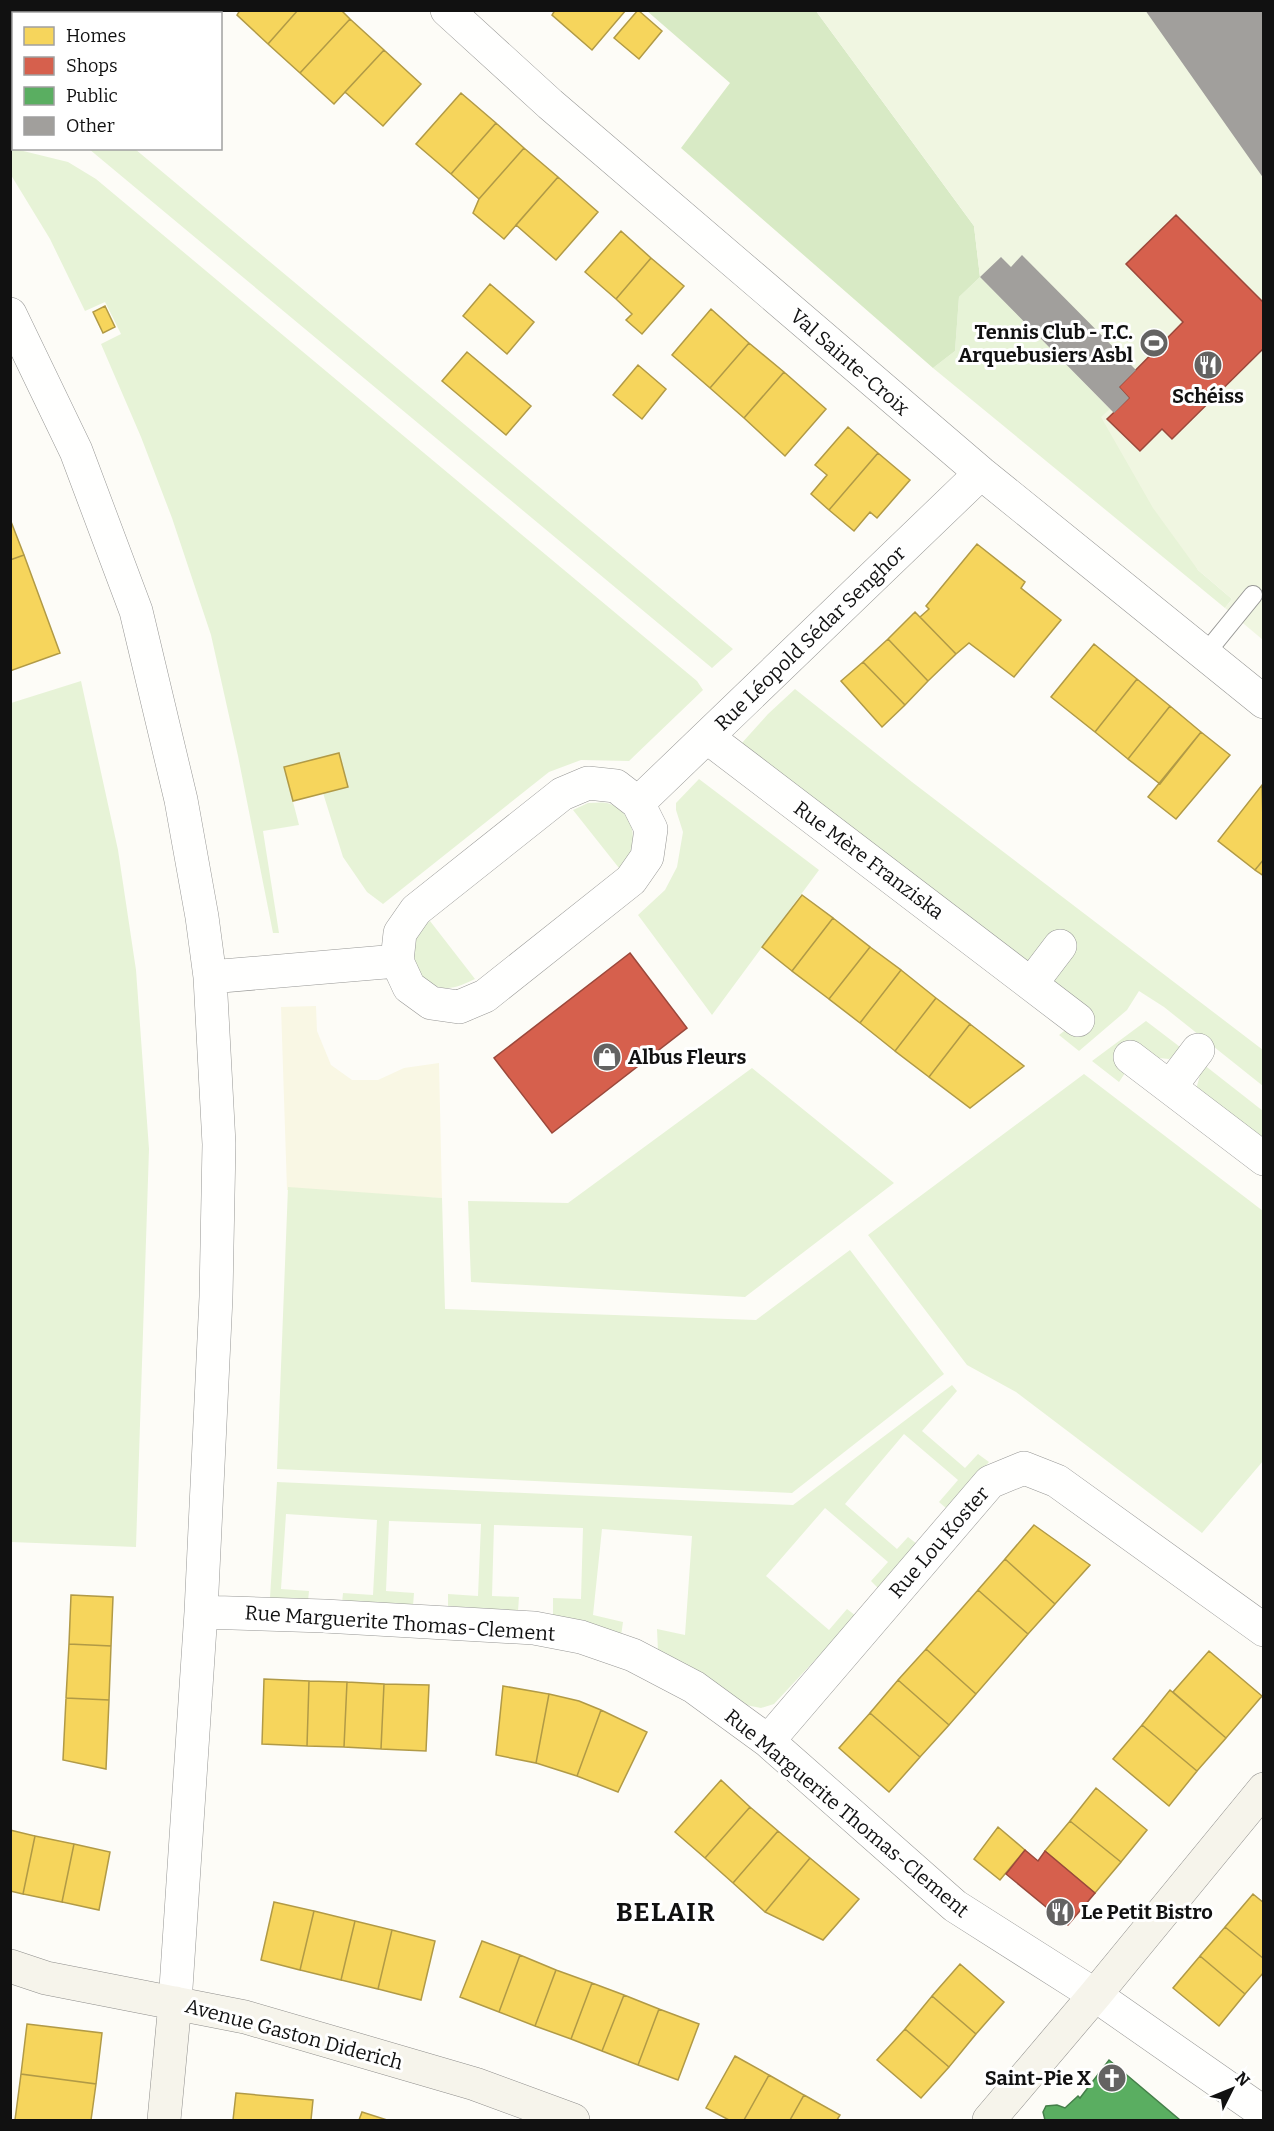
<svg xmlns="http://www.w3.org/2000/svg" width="1274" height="2131" font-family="Bitter,serif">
	<rect width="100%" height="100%" fill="#fdfcf7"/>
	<!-- farmland -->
	<path fill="#f9f7e4" d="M316,1006L317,1031L331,1065L352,1080H378L404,1068L439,1063L442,1198L287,1190L281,1007Z"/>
	<!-- green -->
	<path fill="#e7f3d7" d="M11,148L68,162L96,179L697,681L703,690L629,761L581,760L549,772L383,904L367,892L343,857L323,793L284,767L299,825L263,831L279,933H273L238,756L211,635L172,518L141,437L101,344L121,334L105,302L85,311L50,239L11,175Z
		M89,149H135L733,649L712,668Z
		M980,277L1110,409L1198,570L1232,599L1225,608L933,368L955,351L959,297Z
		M81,681L118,850L136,970L149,1149L136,1547L11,1542V703Z
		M795,689L912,782L1263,1050V1086L1164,1007L1139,991L1127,1010L1079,1051L1059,1035L1072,1025L741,744L768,714Z
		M699,779L819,870L712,1015L638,915L665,890L677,867L683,832L676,810V803Z
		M588,803C594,803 601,802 607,803C637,812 641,849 619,868L573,810Z
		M430,921L475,979C466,983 455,989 444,988C410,983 404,939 430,921Z
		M1146,1021L1184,1050L1169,1059L1149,1057L1125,1073L1119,1082L1092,1061Z
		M1203,1064L1263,1111V1145L1195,1093Z
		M752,1068L894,1183L745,1297L471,1282L468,1201L568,1203Z
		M1084,1074L1263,1211V1461L1202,1533L1016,1392L967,1365L868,1235Z
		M288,1187L442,1198L445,1309L756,1320L850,1250L944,1374L792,1493L277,1469Z
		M952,1385L957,1391L922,1431L965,1468L978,1454L989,1462L947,1509L939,1502L958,1480L904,1434L845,1504L897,1549L908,1537L917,1544L878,1588L871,1581L888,1562L825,1508L766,1576L829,1630L847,1609L856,1616L774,1704L761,1708L746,1705L658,1651L657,1629L685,1635L692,1536L602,1529L593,1615L623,1622L621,1636L553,1616V1598L581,1599L583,1528L494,1525L492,1596L519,1597L518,1611L448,1606V1594L478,1596L481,1524L389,1521L386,1591L414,1593L413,1606L342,1603L343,1593L373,1595L377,1520L286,1514L281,1589L309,1591L308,1601L270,1598L277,1482L793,1505Z"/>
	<!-- forest -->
	<path fill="#d8eac5" d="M647,11H816L974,226L980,277L959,297L955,351L933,368L681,148L730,83Z"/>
	<!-- pitch -->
	<path fill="#f0f6e1" d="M816,11H1263V640L1225,608L1232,599L1198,570L1153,508L1101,417L1110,409L980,277L974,226Z"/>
	<!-- homes -->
	<path fill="#f6d55c" stroke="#b19a46" stroke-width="1.5" d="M240,10H298L268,44L237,15Z
		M298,10H341L350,19L300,73L268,44Z
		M555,10H626L592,50L552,15Z
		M638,10L662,31L639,59L614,38Z
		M10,12L14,17V76L10,78Z
		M350,19L384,50L334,104L300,73Z
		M384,50L421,84L383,126L345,92Z
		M461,93L496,123L451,174L416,144Z
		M496,123L524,148L479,199L451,174Z
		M524,148L558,177L504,239L473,213L479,199Z
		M558,177L598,212L556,260L516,225Z
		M621,231L651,258L616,299L585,272Z
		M651,258L684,286L642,334L626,320L632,314L616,299Z
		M490,284L534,322L507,354L463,316Z
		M105,306L115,327L103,333L93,312Z
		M711,309L749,343L710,388L672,355Z
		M749,343L784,372L744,418L710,388Z
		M467,352L531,406L506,435L442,381Z
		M638,365L666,389L642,419L613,395Z
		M784,372L826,409L785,456L744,418Z
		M848,427L878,453L829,510L811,494L827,475L815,465Z
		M878,453L910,480L877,518L870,512L854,531L829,510Z
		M10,519L24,555L10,560Z
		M977,544L1025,582L1021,588L1061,620L1014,677L969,643L956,654L920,617L929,609L926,606Z
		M24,555L60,653L10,671V560Z
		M915,612L956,654L928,681L888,639Z
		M888,639L928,681L905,705L863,662Z
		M1094,644L1137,679L1095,732L1051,697Z
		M863,662L905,705L882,727L841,681Z
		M1137,679L1170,706L1128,759L1095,732Z
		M1170,706L1201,732L1160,784L1128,759Z
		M1201,732L1230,755L1176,819L1148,797Z
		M339,753L348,787L293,801L284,767Z
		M1262,785L1264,859L1255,870L1218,841Z
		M1264,859V876L1255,870Z
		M802,895L833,918L792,971L762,947Z
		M833,918L870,947L829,999L792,971Z
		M870,947L901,970L860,1023L829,999Z
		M901,970L936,998L895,1051L860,1023Z
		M936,998L970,1024L929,1077L895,1051Z
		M970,1024L1024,1066L970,1108L929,1077Z
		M1034,1525L1090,1565L1055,1604L1005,1559Z
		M1005,1559L1055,1604L1028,1634L978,1590Z
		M978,1590L1028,1634L976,1694L926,1649Z
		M71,1595L113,1597L111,1646L69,1644Z
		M69,1644L111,1646L109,1700L66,1698Z
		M926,1649L976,1694L949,1725L898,1680Z
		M1209,1651L1262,1696L1226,1738L1173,1692Z
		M264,1679L309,1681L307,1746L262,1744Z
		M898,1680L949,1725L920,1757L870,1713Z
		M309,1681L347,1682L344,1747L307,1746Z
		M347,1682L384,1684L381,1749L344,1747Z
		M384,1684L429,1685L426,1751L381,1749Z
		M503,1686L549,1694L536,1763L496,1755Z
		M1170,1690L1226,1738L1197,1771L1142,1725Z
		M549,1694L579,1701L601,1710L577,1776L536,1763Z
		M66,1698L109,1700L106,1769L63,1760Z
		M601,1710L647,1732L618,1792L577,1776Z
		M870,1713L920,1757L889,1792L839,1748Z
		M1142,1725L1197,1771L1169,1806L1113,1759Z
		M721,1780L750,1807L705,1858L675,1832Z
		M1096,1788L1147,1830L1121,1862L1070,1821Z
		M750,1807L778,1831L733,1883L705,1858Z
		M1070,1821L1121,1862L1095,1893L1045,1851Z
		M998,1827L1025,1850L1000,1880L974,1859Z
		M10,1830L35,1836L23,1894L10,1891Z
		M778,1831L810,1858L765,1912L733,1883Z
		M35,1836L74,1844L62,1902L23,1894Z
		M74,1844L110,1852L99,1910L62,1902Z
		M810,1858L859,1899L823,1940L765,1912Z
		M1253,1894L1264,1903V1959L1225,1927Z
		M274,1902L314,1911L300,1970L261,1960Z
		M314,1911L355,1921L341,1980L300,1970Z
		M355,1921L392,1930L378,1989L341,1980Z
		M1225,1927L1264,1959V1972L1245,1994L1200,1956Z
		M392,1930L435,1941L421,2000L378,1989Z
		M482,1941L520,1955L499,2012L460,1997Z
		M520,1955L556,1970L535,2026L499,2012Z
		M1200,1956L1245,1994L1219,2026L1173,1988Z
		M960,1964L1004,2002L976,2034L932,1996Z
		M556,1970L592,1983L571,2039L535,2026Z
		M592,1983L624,1995L602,2051L571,2039Z
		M624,1995L659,2009L638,2065L602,2051Z
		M932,1996L976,2034L949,2067L905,2029Z
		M659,2009L699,2024L678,2080L638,2065Z
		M27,2024L102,2033L96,2084L21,2074Z
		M905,2029L949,2067L921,2098L877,2060Z
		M735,2056L769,2075L744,2120H729L706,2108Z
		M21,2074L96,2084L91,2120H15Z
		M769,2075L804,2095L790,2120H744Z
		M236,2093L313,2100L311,2120H233Z
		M804,2095L840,2115L837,2120H790Z
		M362,2112L387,2120H389H359Z"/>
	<!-- shops -->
	<path fill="#d6604d" stroke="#9b483b" stroke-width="1.5" d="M1176,215L1264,303V348L1172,439L1162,429L1140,451L1107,419L1129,398L1119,387L1183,322L1126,264Z
		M630,953L687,1028L552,1133L494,1058Z
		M1025,1850L1038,1861L1045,1851L1095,1893L1068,1925L1006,1874Z"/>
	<!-- public -->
	<path fill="#5aae61" stroke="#447f49" stroke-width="1.5" d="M1109,2060L1180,2120H1045L1043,2112L1046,2106L1057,2105L1065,2108L1078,2096L1080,2098Z"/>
	<!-- building -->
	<path fill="#a19f9c" d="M1145,10H1264V179Z
		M1022,255L1136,370L1119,387L1129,398L1114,413L980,277L1001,257L1011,267Z"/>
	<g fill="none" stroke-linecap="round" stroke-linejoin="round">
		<!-- lane casing -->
		<g stroke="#979795" stroke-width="20">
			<path id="lane" d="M1205,654L1253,595"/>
		</g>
		<!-- street casing -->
		<g stroke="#979795" stroke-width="34">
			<path id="street" d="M447,10L550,104L981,473L1264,702
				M10,314L76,451L136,611L181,800L202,917L210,977L219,1144L216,1297L201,1612L175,2003
				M707,737L1078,1020
				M588,783L616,786L638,803L651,829L647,857L631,880L485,996L459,1007L431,1003L409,987L397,961L400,933L416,910L562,794Z
				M638,803L981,473
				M210,977L397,961
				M1031,984L1060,946
				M1130,1057L1264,1159
				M1170,1087L1198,1050
				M201,1612L324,1616L534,1628L581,1637L633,1655L694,1687L768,1741L955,1906L1095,1995L1264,2113
				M768,1741L990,1482L1024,1468L1057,1481L1264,1630"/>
		</g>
		<!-- secondary casing -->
		<g stroke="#8e8d8b" stroke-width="34">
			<path id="secondary" d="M10,1966L46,1978L245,2017L475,2084L573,2120
				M164,2120L175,2003
				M989,2120L1095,1995L1264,1789"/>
		</g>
		<!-- lane -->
		<use href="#lane" stroke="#fffffe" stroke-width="18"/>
		<!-- street -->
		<use href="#street" stroke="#fffffe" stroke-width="33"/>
		<!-- secondary -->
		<use href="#secondary" stroke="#f6f4eb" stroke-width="33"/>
	</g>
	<!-- icons -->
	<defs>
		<g id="stadium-disc" transform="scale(1.5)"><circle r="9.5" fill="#646362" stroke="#fff"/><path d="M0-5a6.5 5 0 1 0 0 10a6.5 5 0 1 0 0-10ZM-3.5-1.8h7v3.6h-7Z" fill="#fff"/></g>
		<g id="restaurant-disc" transform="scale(1.5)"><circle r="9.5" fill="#646362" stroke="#fff"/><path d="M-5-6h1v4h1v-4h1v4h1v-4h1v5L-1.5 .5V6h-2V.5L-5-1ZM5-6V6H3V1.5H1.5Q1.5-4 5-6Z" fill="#fff"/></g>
		<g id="shop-disc" transform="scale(1.5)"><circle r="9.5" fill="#646362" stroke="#fff"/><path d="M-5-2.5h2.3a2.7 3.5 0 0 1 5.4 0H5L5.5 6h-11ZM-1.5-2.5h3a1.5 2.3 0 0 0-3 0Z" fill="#fff"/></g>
		<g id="church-disc" transform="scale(1.5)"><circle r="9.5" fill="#646362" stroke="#fff"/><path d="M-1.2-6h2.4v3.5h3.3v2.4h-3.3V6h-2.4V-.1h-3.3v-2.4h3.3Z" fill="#fff"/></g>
	</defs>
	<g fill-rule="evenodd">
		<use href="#stadium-disc" x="1154" y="343"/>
		<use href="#restaurant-disc" x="1208" y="365"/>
		<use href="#shop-disc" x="607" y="1057"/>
		<use href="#restaurant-disc" x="1060" y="1912"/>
		<use href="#church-disc" x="1112" y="2078"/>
	</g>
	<g text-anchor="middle" stroke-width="6" stroke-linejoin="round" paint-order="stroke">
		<!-- poi labels -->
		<g font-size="20" font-weight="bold" fill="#111" stroke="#fff" text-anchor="end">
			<text x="1133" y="339">Tennis Club - T.C.<tspan x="1133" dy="23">Arquebusiers Asbl</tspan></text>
			<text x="1208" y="403" text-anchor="middle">Schéiss</text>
			<text x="628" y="1064" text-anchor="start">Albus Fleurs</text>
			<text x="1081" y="1919" text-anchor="start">Le Petit Bistro</text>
			<text x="1091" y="2085">Saint-Pie X</text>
		</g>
		<!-- street labels -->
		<g font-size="20" fill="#111" stroke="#fff">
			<text transform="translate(850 362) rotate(41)" y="7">Val Sainte-Croix</text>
			<text transform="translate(810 638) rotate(-44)" y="7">Rue Léopold Sédar Senghor</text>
			<text transform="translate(869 860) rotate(37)" y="7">Rue Mère Franziska</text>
			<text transform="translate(939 1542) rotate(-49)" y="7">Rue Lou Koster</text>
			<text transform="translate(400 1623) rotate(4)" y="7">Rue Marguerite Thomas-Clement</text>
			<text transform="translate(847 1813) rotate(40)" y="7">Rue Marguerite Thomas-Clement</text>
			<text transform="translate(294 2034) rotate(15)" y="7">Avenue Gaston Diderich</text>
		</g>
		<!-- district labels -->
		<g font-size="26" font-weight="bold" letter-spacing="1.5" fill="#111" stroke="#fff">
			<text x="666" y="1921">BELAIR</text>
		</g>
	</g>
	<!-- border -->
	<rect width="1274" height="2131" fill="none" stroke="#111111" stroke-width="24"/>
	<!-- legend -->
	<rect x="12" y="12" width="210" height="138" fill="#ffffff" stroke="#a0a0a0" stroke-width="1.5"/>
	<rect x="24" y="27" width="30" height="18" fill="#f6d55c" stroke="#a0a0a0" stroke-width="1.5"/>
	<text x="66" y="42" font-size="18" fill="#111111">Homes</text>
	<rect x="24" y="57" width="30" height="18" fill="#d6604d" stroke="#a0a0a0" stroke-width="1.5"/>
	<text x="66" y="72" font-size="18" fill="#111111">Shops</text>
	<rect x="24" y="87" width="30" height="18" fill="#5aae61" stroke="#a0a0a0" stroke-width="1.5"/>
	<text x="66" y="102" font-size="18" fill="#111111">Public</text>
	<rect x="24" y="117" width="30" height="18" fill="#a19f9c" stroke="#a0a0a0" stroke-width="1.5"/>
	<text x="66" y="132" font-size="18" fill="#111111">Other</text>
	<!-- north arrow -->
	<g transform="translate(1232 2089) rotate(47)" stroke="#ffffff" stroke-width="4.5" paint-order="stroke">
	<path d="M0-4.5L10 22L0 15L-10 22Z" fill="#111111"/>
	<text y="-9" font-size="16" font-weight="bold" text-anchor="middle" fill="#111111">N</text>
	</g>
</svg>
